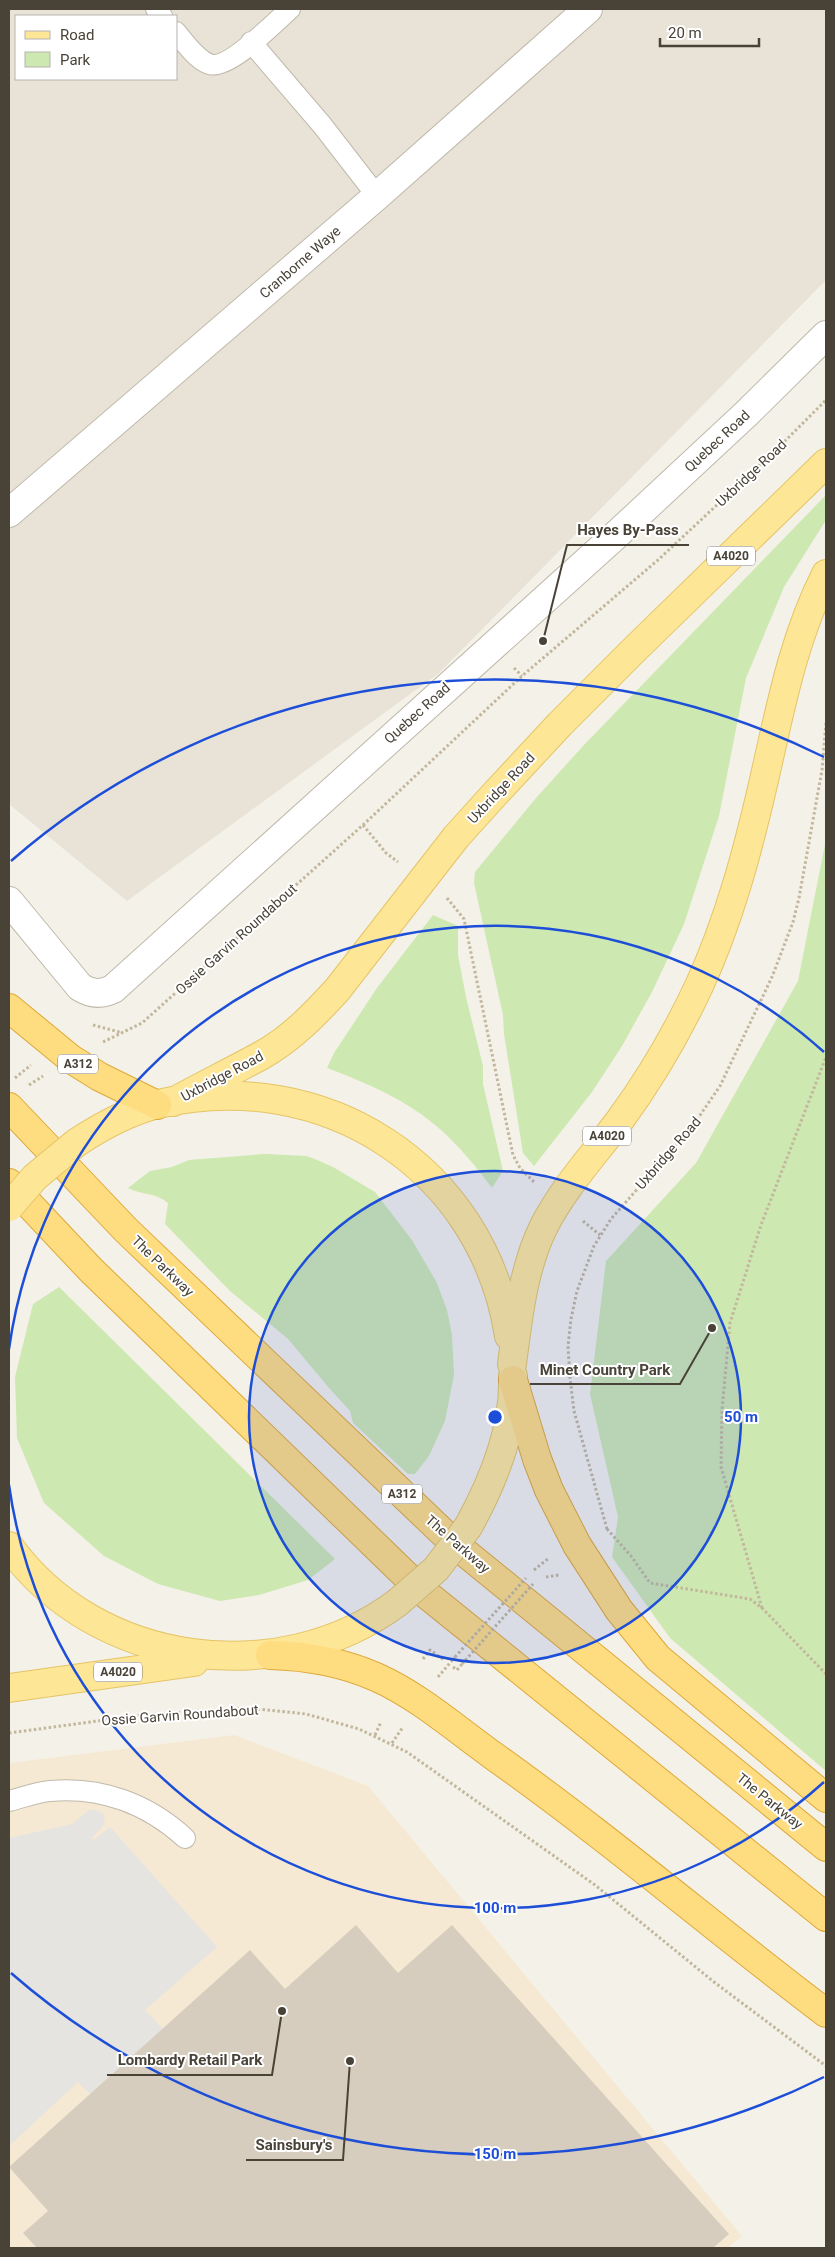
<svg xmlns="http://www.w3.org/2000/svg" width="835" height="2257" font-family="Roboto,sans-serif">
	<rect width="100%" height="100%" fill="#f4f1e8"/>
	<!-- residential -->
	<path fill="#e8e3d6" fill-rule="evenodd" d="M9,9H826V280L439,673L127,901L9,804ZM16,16H176V79H16Z"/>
	<!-- commercial -->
	<path fill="#f6e9d4" d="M234,1735L368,1786L742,2236L728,2248H9V1763Z"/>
	<!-- green -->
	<path fill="#cde8b1" d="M826,495V520L784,587L746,678L719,816L684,924L652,992L622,1046L592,1092L534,1166L523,1153L504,1034L503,1015L474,883L475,872L536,798L583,746Z
		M826,839V1771L670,1638L612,1557L618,1517L590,1394L606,1261L696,1163L798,981Z
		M433,915L458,926V955L466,997L483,1066V1084L503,1171L492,1188C477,1168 460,1147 441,1130C409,1101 367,1083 327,1068L334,1053L377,988Z
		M265,1154L306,1156L315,1159L333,1167L375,1192L412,1240L437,1283L447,1310L452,1335L454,1375L445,1421L429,1456L415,1474H408L353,1423L350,1411L329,1388L288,1339L230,1291L165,1224L168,1203C155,1192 141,1195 128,1188L150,1171L172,1167L189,1160Z
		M59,1287L335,1559L308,1580L259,1595L220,1601L158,1584L104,1556L44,1503L17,1438L15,1377L33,1304Z"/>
	<!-- parking -->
	<path fill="#e5e4e0" d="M89,1810H96L103,1813L105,1819L103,1826L92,1838L94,1840L110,1827L217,1947L145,2010L163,2029L90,2094L78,2082L9,2146V1838L72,1824Z"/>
	<!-- building -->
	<path fill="#d6cdbe" d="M356,1925L398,1973L452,1925L729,2234L713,2248H37L23,2233L48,2211L9,2167L250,1950L285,1989Z"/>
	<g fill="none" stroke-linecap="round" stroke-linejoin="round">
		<!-- service casing -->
		<g stroke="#c0b9ab" stroke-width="22">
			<path id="service" d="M156,9L162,16
				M176,32C185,43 196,59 209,64C228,71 275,22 290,9
				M251,42L322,125L377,196
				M9,1801C22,1798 36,1792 50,1791C101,1786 148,1804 185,1838"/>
		</g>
		<!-- minor casing -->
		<g stroke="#c0b9ab" stroke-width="30">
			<path id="minor" d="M9,513L377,196L588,9
				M9,901L80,987C91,994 101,995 113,989L615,536L746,414L826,335"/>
		</g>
		<!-- primary casing -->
		<g stroke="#e4c466" stroke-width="30">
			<path id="primary" d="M173,1102C202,1086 233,1071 262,1055C291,1039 315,1014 337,990L456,837L493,796L560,724L635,649L826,463
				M76,1143C100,1127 130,1111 158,1104C323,1065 483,1167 509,1336
				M512,1364C518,1318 523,1268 544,1226C564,1187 594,1155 620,1120C650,1079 677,1033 699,986C729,921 748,850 764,780C780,710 793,639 826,574
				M468,1527C493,1482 515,1429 513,1376
				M9,1546C96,1667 278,1691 397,1603
				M9,1688L194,1662"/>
		</g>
		<!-- trunk casing -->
		<g stroke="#dea939" stroke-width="30">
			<path id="trunk" d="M9,1008L71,1059L100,1077L157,1105
				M9,1107L126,1230L457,1546L826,1847
				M9,1183L91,1270L421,1590L826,1917
				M513,1380L537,1459L549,1490L577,1545L619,1610L658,1658L826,1798
				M270,1655C307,1656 342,1662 376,1677C419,1696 457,1730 495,1757C609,1838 715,1929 826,2013"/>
		</g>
		<!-- path -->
		<path stroke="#c2b69c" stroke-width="3" stroke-dasharray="2.5 2.5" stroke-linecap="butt" d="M514,668L522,676
			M363,825L386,853L398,862
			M447,898L464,919L513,1155L520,1168L535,1183
			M93,1025L123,1033
			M103,1042L142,1023L363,825L522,676L658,560L780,446L826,400
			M15,1078L31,1065
			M29,1085L43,1076
			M583,1221L600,1235
			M607,1529L574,1411L570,1378L568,1346L571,1319L577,1291L594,1246L611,1219L692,1127L720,1086L772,977L793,922L799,898L822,770L826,723
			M607,1529L631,1556L650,1583L750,1599L762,1608L826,1674
			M534,1570L549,1558
			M546,1577L559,1575
			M762,1608L721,1467L722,1410L730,1323L761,1225L826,1057
			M423,1659L430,1650L444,1660
			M453,1667L457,1670L462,1664
			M438,1677L455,1657
			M9,1733L142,1715L247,1708L306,1714L359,1729L407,1752L595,1885L714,1982L826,2066
			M375,1735L381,1722
			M392,1743L403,1727"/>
		<!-- service -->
		<use href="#service" stroke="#fff" stroke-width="20"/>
		<!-- minor -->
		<use href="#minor" stroke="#fff" stroke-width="28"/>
		<!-- primary -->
		<use href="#primary" stroke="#fee697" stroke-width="28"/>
		<!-- trunk -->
		<use href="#trunk" stroke="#fedc80" stroke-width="28"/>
		<!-- primary-bridge casing -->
		<g stroke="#e4c466" stroke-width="30" stroke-linecap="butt">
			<path id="primary-bridge" d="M9,1207L35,1177L76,1143
				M397,1603L436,1569L468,1527"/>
		</g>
		<!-- path-bridge -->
		<path stroke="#c2b69c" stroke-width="3" stroke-dasharray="2.5 2.5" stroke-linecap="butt" d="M455,1657L526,1578
			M462,1664L533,1584"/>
		<!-- primary-bridge -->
		<use href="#primary-bridge" stroke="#fee697" stroke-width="28"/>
	</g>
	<!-- distance rings -->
	<circle cx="495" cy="1417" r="246" fill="#1d4ed8" fill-opacity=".12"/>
	<g fill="none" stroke="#1d4ed8" stroke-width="2.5">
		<circle cx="495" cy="1417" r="246"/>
		<path d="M824 1782A491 491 0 0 1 9 1485M9 1349A491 491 0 0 1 824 1052"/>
		<path d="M824 2077A737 737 0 0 1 11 1973M11 861A737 737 0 0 1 824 757"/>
	</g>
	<g text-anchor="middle" stroke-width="4" stroke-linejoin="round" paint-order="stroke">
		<!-- shield labels -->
		<g fill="#fff" stroke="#7f7b73" stroke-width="1">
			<rect x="707" y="546.5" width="48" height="19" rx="4"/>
			<rect x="58" y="1054.5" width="40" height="19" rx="4"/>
			<rect x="583" y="1126.5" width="48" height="19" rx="4"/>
			<rect x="382" y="1484.5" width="40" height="19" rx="4"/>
			<rect x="94" y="1662.5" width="48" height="19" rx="4"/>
		</g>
		<g font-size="12" font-weight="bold" fill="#484237">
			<text x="731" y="560">A4020</text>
			<text x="78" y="1068">A312</text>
			<text x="607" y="1140">A4020</text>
			<text x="402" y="1498">A312</text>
			<text x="118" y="1676">A4020</text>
		</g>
		<!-- street labels -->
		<g font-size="14" fill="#484237" stroke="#fff">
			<text transform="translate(300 262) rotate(-41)" y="5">Cranborne Waye</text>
			<text transform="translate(717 441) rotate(-43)" y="5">Quebec Road</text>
			<text transform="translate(751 473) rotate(-43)" y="5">Uxbridge Road</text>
			<text transform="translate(417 713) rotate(-42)" y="5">Quebec Road</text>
			<text transform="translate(501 788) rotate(-47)" y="5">Uxbridge Road</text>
			<text transform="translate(236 939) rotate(-42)" y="5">Ossie Garvin Roundabout</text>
			<text transform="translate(222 1076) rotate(-28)" y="5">Uxbridge Road</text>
			<text transform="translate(668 1153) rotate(-49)" y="5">Uxbridge Road</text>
			<text transform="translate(163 1266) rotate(44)" y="5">The Parkway</text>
			<text transform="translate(458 1544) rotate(41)" y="5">The Parkway</text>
			<text transform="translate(180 1715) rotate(-4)" y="5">Ossie Garvin Roundabout</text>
			<text transform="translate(770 1801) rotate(39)" y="5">The Parkway</text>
		</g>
	</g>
	<circle cx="495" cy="1417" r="8" fill="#1d4ed8" stroke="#fff" stroke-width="2.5"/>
	<g font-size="15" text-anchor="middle" font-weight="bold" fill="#1d4ed8" stroke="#fff" stroke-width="4" stroke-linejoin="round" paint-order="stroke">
		<text x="741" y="1422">50 m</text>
		<text x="495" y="1913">100 m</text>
		<text x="495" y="2159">150 m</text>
	</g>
	<!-- callouts -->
	<path fill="none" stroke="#484237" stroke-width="2" d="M543 641L567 545H689M712 1328L680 1384H530M282 2011L272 2075H107M350 2061L343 2160H246"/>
	<g fill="#484237" stroke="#fff" stroke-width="2">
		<circle cx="543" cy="641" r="5"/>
		<circle cx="712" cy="1328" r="5"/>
		<circle cx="282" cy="2011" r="5"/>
		<circle cx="350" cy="2061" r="5"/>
	</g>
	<g font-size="15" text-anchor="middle" font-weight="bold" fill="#484237" stroke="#fff" stroke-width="4" stroke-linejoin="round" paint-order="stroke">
		<text x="628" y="535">Hayes By-Pass</text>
		<text x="605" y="1375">Minet Country Park</text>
		<text x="190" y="2065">Lombardy Retail Park</text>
		<text x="294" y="2150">Sainsbury's</text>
	</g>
	<!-- border -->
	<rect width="835" height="2257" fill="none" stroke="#484237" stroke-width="20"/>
	<!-- legend -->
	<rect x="15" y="15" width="162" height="65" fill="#ffffff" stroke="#b6b3af"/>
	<rect x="25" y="31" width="25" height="8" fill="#fee697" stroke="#b6b3af"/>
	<text x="60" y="40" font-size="15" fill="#484237">Road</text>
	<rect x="25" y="52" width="25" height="15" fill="#cde8b1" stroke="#b6b3af"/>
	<text x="60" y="65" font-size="15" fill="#484237">Park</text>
	<!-- scale -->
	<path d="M660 38v8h99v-8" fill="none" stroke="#484237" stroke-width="2.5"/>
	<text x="668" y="38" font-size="15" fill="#484237" stroke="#ffffff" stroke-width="4" paint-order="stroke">20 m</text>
</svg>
